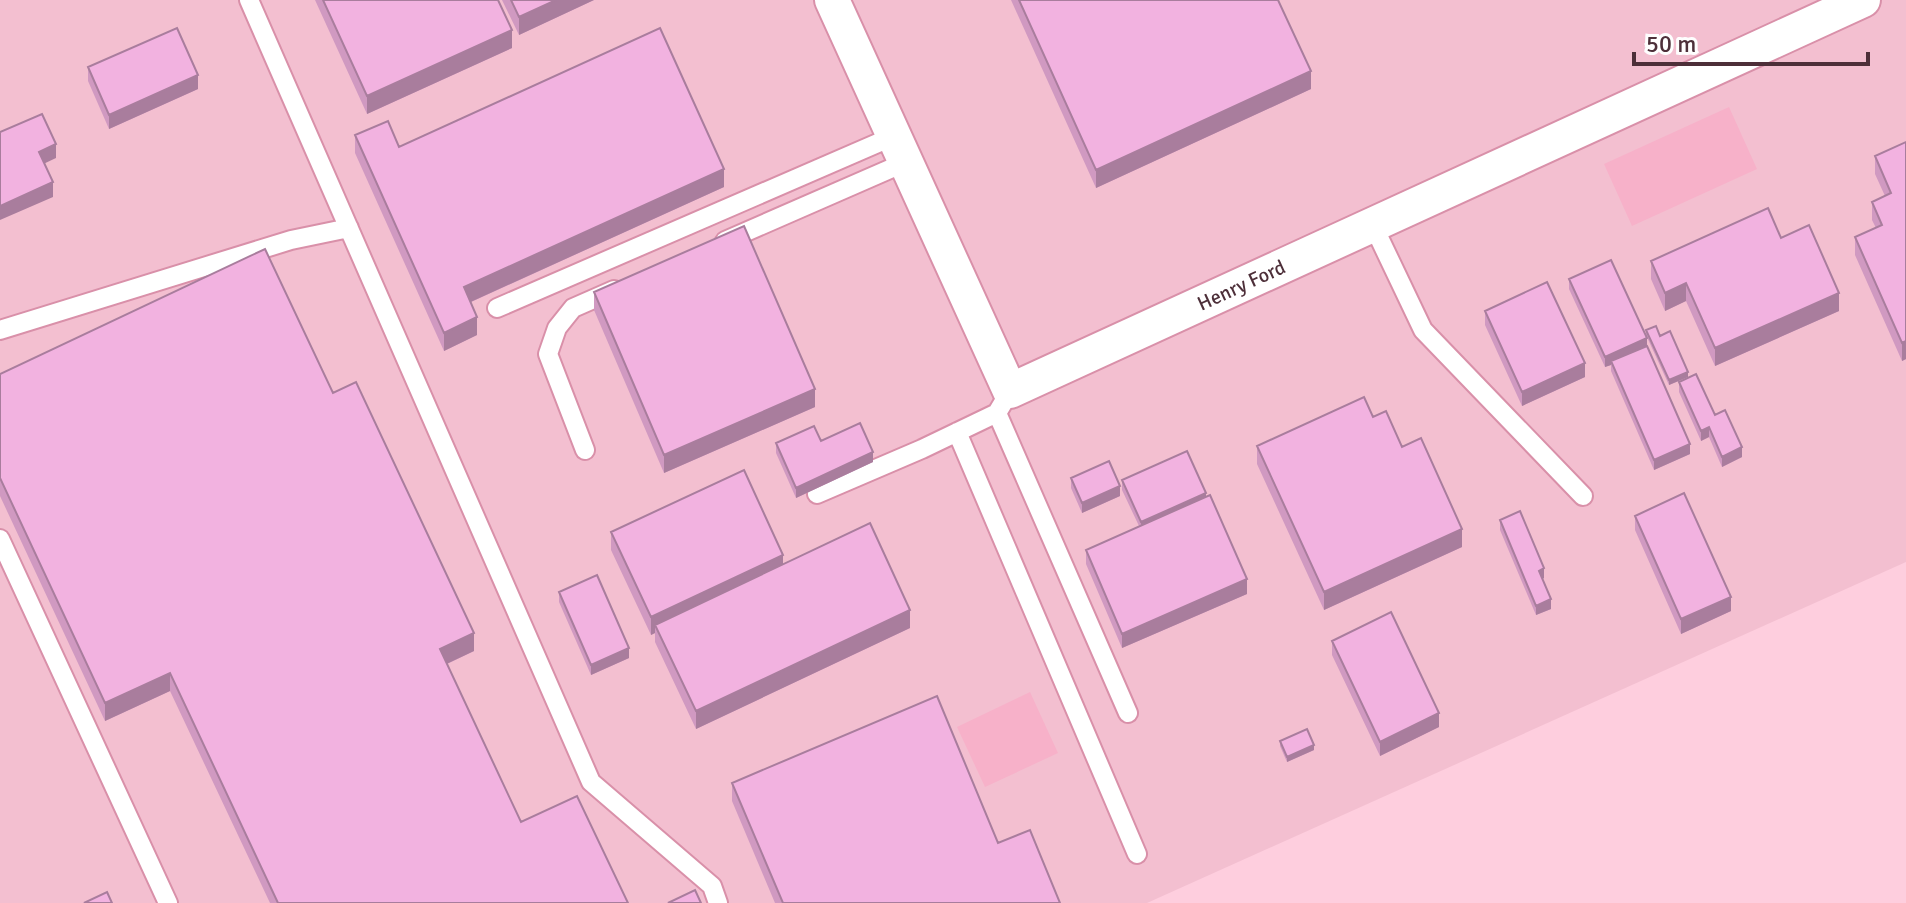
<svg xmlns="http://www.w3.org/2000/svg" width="1906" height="903" font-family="Signika,sans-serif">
	<rect width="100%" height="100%" fill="#fecede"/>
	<!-- built -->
	<path fill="#f3bfd0" d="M0,0H1906V562L1147,903H0Z"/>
	<!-- green -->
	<path fill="#f7b1c9" d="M1729,107L1757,169L1632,226L1604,164Z
		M1030,692L1058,753L985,787L957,727Z"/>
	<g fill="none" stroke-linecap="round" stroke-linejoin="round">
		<!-- lane casing -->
		<g stroke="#d990a9" stroke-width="22">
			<path id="lane" d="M249,0L591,782L712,886L718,903
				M1373,225L1423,330L1583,496
				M725,241L906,162
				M497,308L894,136
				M0,330L291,240L349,228
				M997,413L1128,713
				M957,432L1137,854
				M585,450L548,354L557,328L573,308L614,290
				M817,494L922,449L997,413L1003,403
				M0,539L168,903"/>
		</g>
		<!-- street casing -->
		<g stroke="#d990a9" stroke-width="38">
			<g id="street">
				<path id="s1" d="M832,0L1010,391L1863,0"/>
			</g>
		</g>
		<!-- lane -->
		<use href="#lane" stroke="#fff" stroke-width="18"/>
		<!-- street -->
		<use href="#street" stroke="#fff" stroke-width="34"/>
	</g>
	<!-- wall -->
	<path fill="#d099c1" d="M315,0H498L512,48L367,114Z
		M502,0H594L519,35Z
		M1011,0H1278L1311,89L1096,188Z
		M88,67L198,89L109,129L88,81Z
		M355,135L399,147L724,187L471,302L477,335L444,351L355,153Z
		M1906,142V359L1902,361L1855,255V237L1876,228L1872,220V202L1885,196L1875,174V156Z
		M1781,238L1839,311L1715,366L1686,301L1665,311L1651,279V261Z
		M1569,279L1647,346L1690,454L1654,470L1611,371V365L1605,367L1569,289Z
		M594,292L815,407L664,473L594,310Z
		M1485,311L1585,377L1522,406L1485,325Z
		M1646,330L1660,336L1688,377L1669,385L1646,335Z
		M0,374L333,393L474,651L447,664L521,822L628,903H270L170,691L105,721L0,496Z
		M1679,382L1715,415L1742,457L1722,467L1709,437L1701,441L1679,392Z
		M1373,417L1402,447L1462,547L1324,610L1257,464V446Z
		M821,441L873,462L796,498L776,453V443Z
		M1071,478L1120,496L1082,513L1071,488Z
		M1122,480L1206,496L1247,594L1122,648L1086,564V550L1139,526L1122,490Z
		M1635,516L1731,611L1681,634L1635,530Z
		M1500,520L1544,578L1542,579L1551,609L1536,615L1500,530Z
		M611,532L783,564L910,628L696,729L655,642V633L651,635L611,550Z
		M559,592L629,658L591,675L559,602Z
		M1332,641L1439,727L1380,756L1332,655Z
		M1280,741L1314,750L1287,762L1280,746Z
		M732,783L998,843L1060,903H775L732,801Z"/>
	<!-- shaded-wall -->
	<path fill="#a97d9d" d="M556,0H594L519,35V17Z
		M512,30V48L367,114V96Z
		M1311,71V89L1096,188V170Z
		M198,75V89L109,129V115Z
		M56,144V158L39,166V152Z
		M724,169V187L464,305V287Z
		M53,182V197L0,220V206Z
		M1686,283V301L1665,311V293Z
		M1839,293V311L1715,366V348Z
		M477,317V335L444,351V333Z
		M1647,338V348L1611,361V365L1605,367V357Z
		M1906,341V359L1902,361V343Z
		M1585,363V377L1522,406V392Z
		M1688,372V377L1669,385V380Z
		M815,389V407L664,473V455Z
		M1709,427V437L1701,441V431Z
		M1690,444V454L1654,470V460Z
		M1742,447V457L1722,467V457Z
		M873,452V462L796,498V488Z
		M1120,486V496L1082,513V503Z
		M1206,493V502L1141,532V522Z
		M1462,529V547L1324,610V592Z
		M783,555V573L655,625V633L651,635V617Z
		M1544,568V578L1539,581V571Z
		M1247,579V594L1122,648V634Z
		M1731,597V611L1681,634V619Z
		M1551,599V609L1536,615V606Z
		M910,610V628L696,729V711Z
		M474,633V651L440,667V649Z
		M629,648V658L591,675V665Z
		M170,673V691L105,721V703Z
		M1439,713V727L1380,756V742Z
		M1314,745V750L1287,762V757Z"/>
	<!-- building -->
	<path fill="#f2b2e0" stroke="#a97d9d" stroke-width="2" d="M323,0H498L512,30L367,96Z
		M511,0H556L519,17Z
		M1019,0H1278L1311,71L1096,170Z
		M177,28L198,75L109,115L88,67Z
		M660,28L724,169L464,287L477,317L444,333L355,135L388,121L399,147Z
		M42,114L56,144L39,152L53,182L0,206V132Z
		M1906,142V341L1902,343L1855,237L1882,225L1872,202L1891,193L1875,156Z
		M1768,208L1781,238L1809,225L1839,293L1715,348L1686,283L1665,293L1651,261Z
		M744,226L815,389L664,455L594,292Z
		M265,249L333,393L356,382L474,633L440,649L521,822L577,796L628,903H278L170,673L105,703L0,478V374Z
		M1611,260L1647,338L1605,357L1569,279Z
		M1547,282L1585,363L1522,392L1485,311Z
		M1656,326L1660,336L1670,331L1688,372L1669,380L1646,330Z
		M1647,346L1690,444L1654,460L1611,361Z
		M1696,374L1715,415L1725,410L1742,447L1722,457L1709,427L1701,431L1679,382Z
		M1364,397L1373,417L1386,411L1402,447L1421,438L1462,529L1324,592L1257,446Z
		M860,423L873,452L796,488L776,443L814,426L821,441Z
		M1187,451L1206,493L1141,522L1122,480Z
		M1109,461L1120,486L1082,503L1071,478Z
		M744,470L783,555L651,617L611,532Z
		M1684,493L1731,597L1681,619L1635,516Z
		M1210,495L1247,579L1122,634L1086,550Z
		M1520,511L1544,568L1539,571L1551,599L1536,606L1500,520Z
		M870,523L910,610L696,711L655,625Z
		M597,575L629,648L591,665L559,592Z
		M1391,612L1439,713L1380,742L1332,641Z
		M937,696L998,843L1030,830L1060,903H783L732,783Z
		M1307,729L1314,745L1287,757L1280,741Z
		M695,890L701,903H668Z
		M107,892L112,903H84Z"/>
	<g text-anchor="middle" stroke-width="7" stroke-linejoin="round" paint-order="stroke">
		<!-- street labels -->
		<g font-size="20" fill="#4d2f39" stroke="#fefefe">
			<text dy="7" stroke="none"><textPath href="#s1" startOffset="684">Henry Ford</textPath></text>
		</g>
	</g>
	<!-- scale -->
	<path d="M1634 52v12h234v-12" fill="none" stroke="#4d2f39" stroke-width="4"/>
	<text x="1646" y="52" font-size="24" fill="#4d2f39" stroke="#fefefe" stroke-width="6" paint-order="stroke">50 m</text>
</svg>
